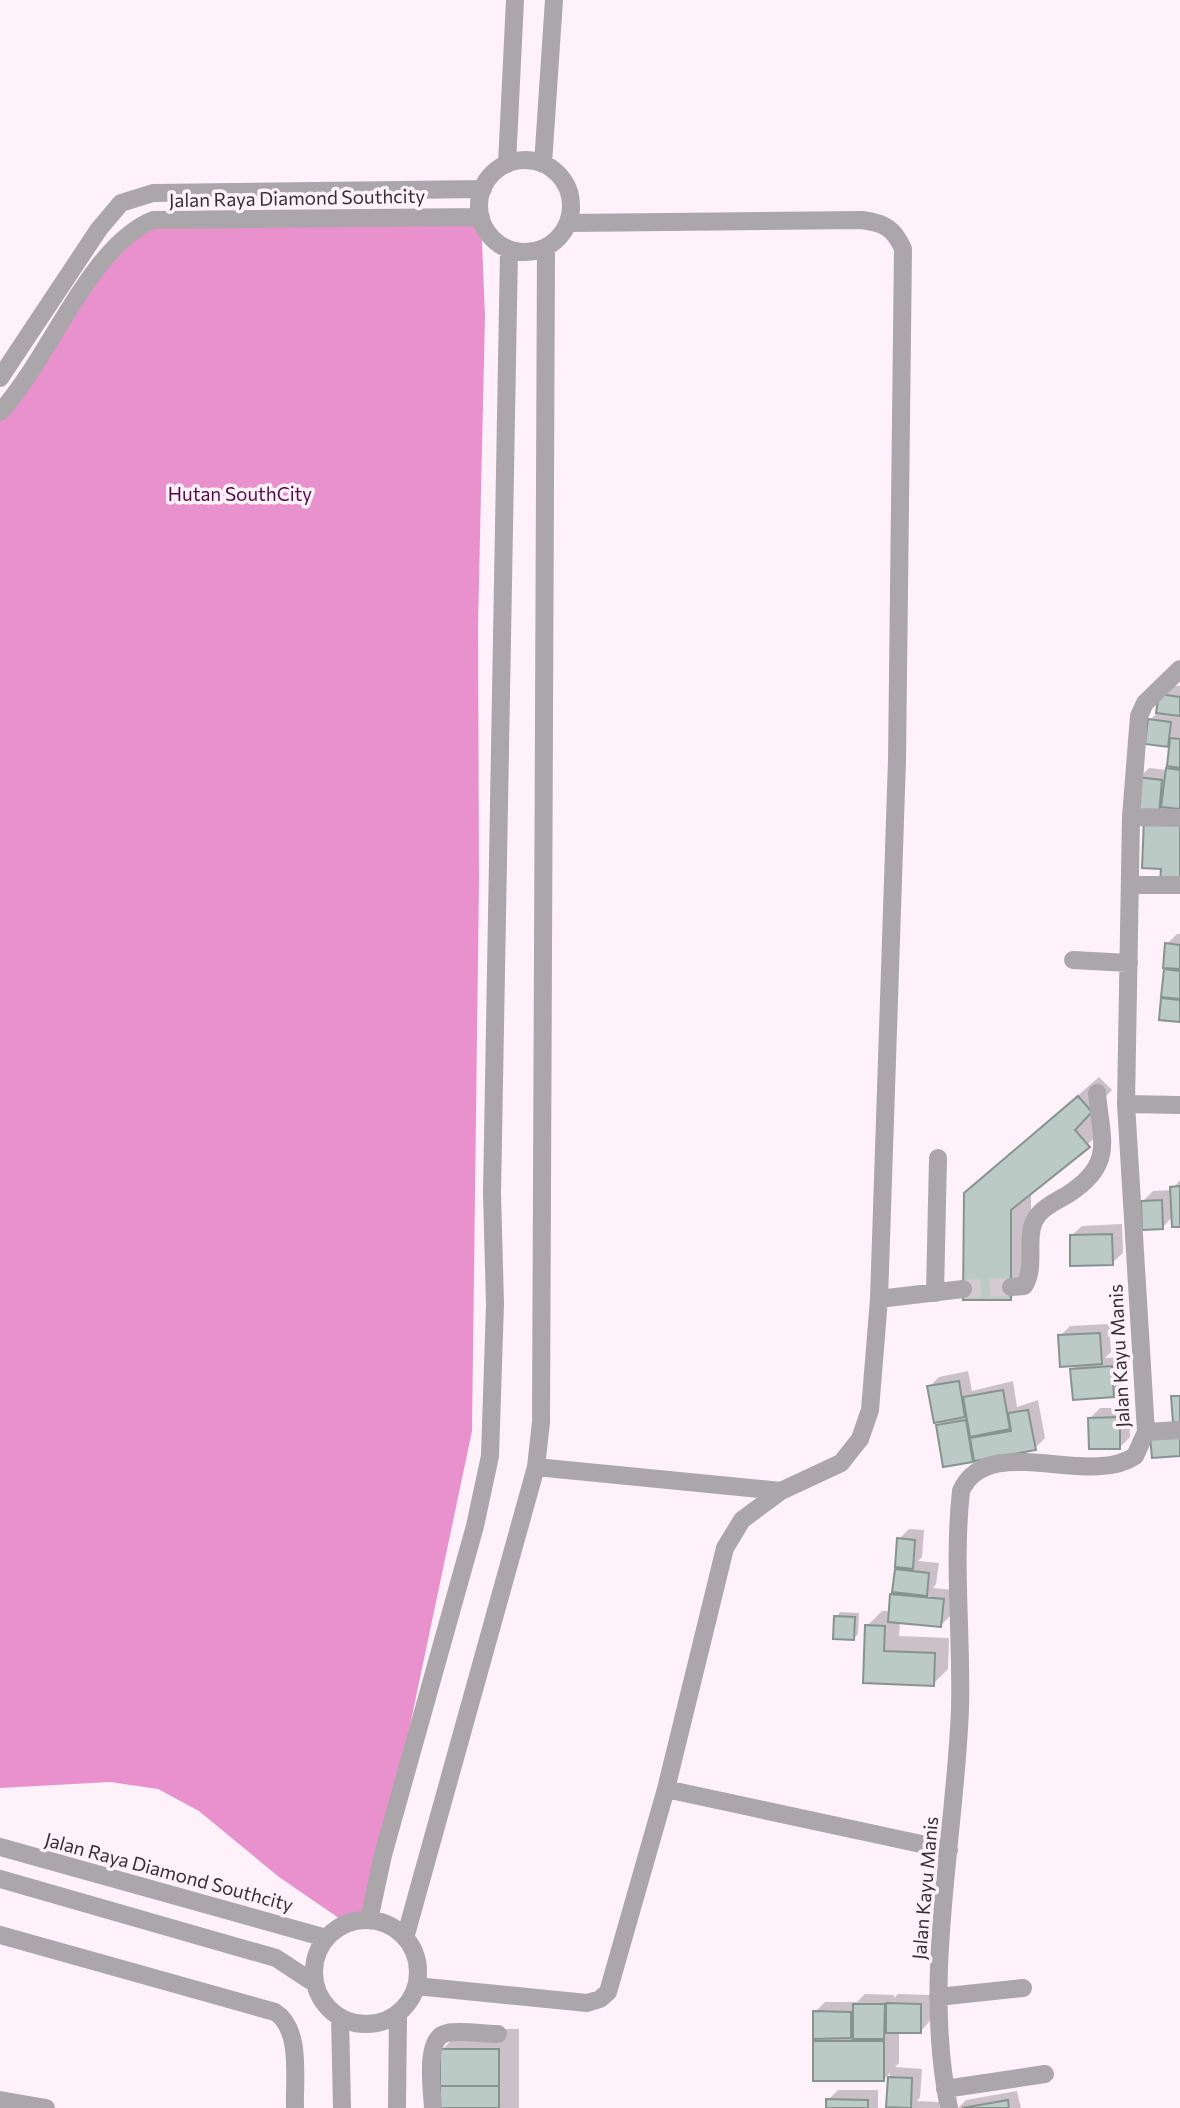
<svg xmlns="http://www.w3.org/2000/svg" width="1180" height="2108" font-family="Commissioner,sans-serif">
	<rect width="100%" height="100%" fill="#fef1f9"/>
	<!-- forest -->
	<path fill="#e991cc" d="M481,217L485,316L478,625L479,879L472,1431L369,1920L346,1923L279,1877L199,1811L158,1789L110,1782L0,1788V412L136,227Z"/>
	<!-- shadow -->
	<path fill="#0003" d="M1170,685L1180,686V881L1146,819L1139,778L1149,768L1167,770L1172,765L1171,746L1147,743L1150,720L1158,712Z
		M1177,934H1180V1020L1163,999L1167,995L1165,970L1169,967L1167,944Z
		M1099,1077L1112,1090L1094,1109L1109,1126L1031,1192V1278L1010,1299L966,1194Z
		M1180,1180V1225L1173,1216L1163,1227L1142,1202L1153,1191L1172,1190Z
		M1122,1224L1123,1253L1112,1263L1071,1236L1082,1226Z
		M1109,1324L1111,1352L1105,1358L1121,1357L1123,1386L1113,1396L1072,1370L1078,1364L1060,1336L1070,1326Z
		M968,1371L972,1391L1013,1381L1017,1407L1038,1400L1045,1438L1035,1448L975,1457L972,1460L938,1425L944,1420L929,1387L939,1377Z
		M1100,1408H1129L1130,1437L1120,1447L1090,1418Z
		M909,1529L924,1530L922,1557L918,1561L939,1563L936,1584L933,1588L953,1590L951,1615L941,1625L900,1621L899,1636L949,1638L948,1669L933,1684L864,1682L867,1626L882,1611H890L892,1595L896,1591V1569L900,1566L899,1539Z
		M840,1612L859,1613L858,1634L854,1638L836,1617Z
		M865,1994L894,1995V1998L898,1994L931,1995L930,2021L920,2032L899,2031V2063L895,2067L922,2069L920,2097L917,2101L939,2102V2108H892L894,2106H888L890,2073L884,2079L815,2042L820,2037L815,2012L825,2002H857Z
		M462,2029H519V2108H442V2050Z
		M838,2090H878V2108H828V2100Z
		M1017,2091L1021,2108H958L966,2100Z"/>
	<!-- building -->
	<path fill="#bbcac5" stroke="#86948f" stroke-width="2" d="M1159,694L1180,697V716L1156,713Z
		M1148,719L1171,722L1168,747L1145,744Z
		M1170,738L1180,739V768L1167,766Z
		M1166,768L1180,770V809L1161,807Z
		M1137,777L1162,780L1159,815L1133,812Z
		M1144,819L1180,820V883L1160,882L1161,869L1142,868Z
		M1165,943L1180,945V969L1163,968Z
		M1164,969L1180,971V999L1161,997Z
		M1161,998L1180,1000V1022L1159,1020Z
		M1078,1096L1092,1112L1075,1130L1090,1147L1011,1210V1300H963L964,1193Z
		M1180,1186V1227H1172L1170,1187Z
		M1162,1200L1163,1229L1142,1230L1141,1201Z
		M1112,1234L1113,1265L1070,1266V1235Z
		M1100,1333L1102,1364L1060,1367L1058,1335Z
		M1112,1366L1114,1397L1073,1400L1070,1369Z
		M959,1381L965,1417L934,1423L927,1386Z
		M1003,1390L1010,1429L970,1437L963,1397Z
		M1171,1396H1180V1422L1173,1423Z
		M1028,1410L1036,1450L974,1461L970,1438L1011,1431L1008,1413Z
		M1120,1417V1449H1089L1088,1418Z
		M966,1420L973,1462L943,1467L936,1425Z
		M1180,1434V1456L1152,1458L1150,1436Z
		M897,1538L915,1540L913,1569L895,1567Z
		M895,1569L929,1573L927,1596L892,1592Z
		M890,1594L944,1599L941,1627L888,1622Z
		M834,1616L855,1617L854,1640L833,1639Z
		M865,1625L885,1626L884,1651L935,1653L934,1686L863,1683Z
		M886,2003L921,2004V2033H886Z
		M853,2004H885L884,2039H853Z
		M813,2011L851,2012V2038L813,2039Z
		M813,2041H884V2081H813Z
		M440,2049H499V2086H440Z
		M888,2077L912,2078L911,2108L886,2107Z
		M440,2086H499V2108H440Z
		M826,2099L868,2100V2108H826Z
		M1008,2100L1009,2108H962Z"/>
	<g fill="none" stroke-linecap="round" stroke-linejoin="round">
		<!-- minor-tunnel -->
		<path stroke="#d6cad1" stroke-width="18" stroke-dasharray="18 9" stroke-linecap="butt" d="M963,1289L1011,1287"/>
		<!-- minor -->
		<path stroke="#aba6a9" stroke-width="18" d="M479 206a46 46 0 1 1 92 0a46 46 0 1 1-92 0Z
			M507,164L515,0
			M543,164L554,0
			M0,378L99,229L121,203L153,193L483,189
			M0,412C49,360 89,246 153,220L481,217
			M1131,817L1180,818
			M1130,885H1180
			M1073,960L1129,963
			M1126,1104L1180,1105
			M1011,1287L1024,1286C1038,1265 1022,1233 1039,1214C1046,1205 1061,1199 1070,1193C1115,1163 1101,1140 1097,1093
			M935,1293L938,1158
			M879,1299L963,1289
			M1146,1432L1180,1430
			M536,1467L781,1491
			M666,1789L949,1850
			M0,1847L326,1938
			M0,1879L276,1958L314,1983
			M314 1972a52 52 0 1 1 104 0a52 52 0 1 1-104 0Z
			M369,1920L383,1855L475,1526L490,1456L495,1304L492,1193L509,250
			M0,1935L275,2012C302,2029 294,2079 295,2108
			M405,1938L536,1467L541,1422L546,248
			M416,1986L587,2003L600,1999L608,1992L666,1789L725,1548L742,1520L781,1491L841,1463L860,1439L870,1410L879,1299L897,760L903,249C894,228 884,223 862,220L569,223
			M938,1997L1023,1988
			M340,2018L342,2108
			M945,2089L1045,2074
			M0,2100L46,2108
			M397,2108L398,2015
			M433,2108C432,2089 424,2037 447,2033C463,2030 482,2034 498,2034
			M949,2108C922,1977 955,1842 960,1709C962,1637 953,1563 961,1491C988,1431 1088,1488 1135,1456L1146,1432L1126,1104L1131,817L1139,716L1145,703L1180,669"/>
	</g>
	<g text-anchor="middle" stroke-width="7" stroke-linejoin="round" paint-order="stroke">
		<!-- street labels -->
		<g font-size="19" fill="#353033" stroke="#fef1f9">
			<text transform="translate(297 198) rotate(-1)" y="7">Jalan Raya Diamond Southcity</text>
			<text transform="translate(1119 1356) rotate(-93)" y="7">Jalan Kayu Manis</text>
			<text transform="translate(169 1872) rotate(15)" y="7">Jalan Raya Diamond Southcity</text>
			<text transform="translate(925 1888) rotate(-85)" y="7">Jalan Kayu Manis</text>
		</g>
		<!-- park labels -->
		<g font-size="19" fill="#570845" stroke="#fef1f9">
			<text x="240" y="501">Hutan SouthCity</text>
		</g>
	</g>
</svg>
